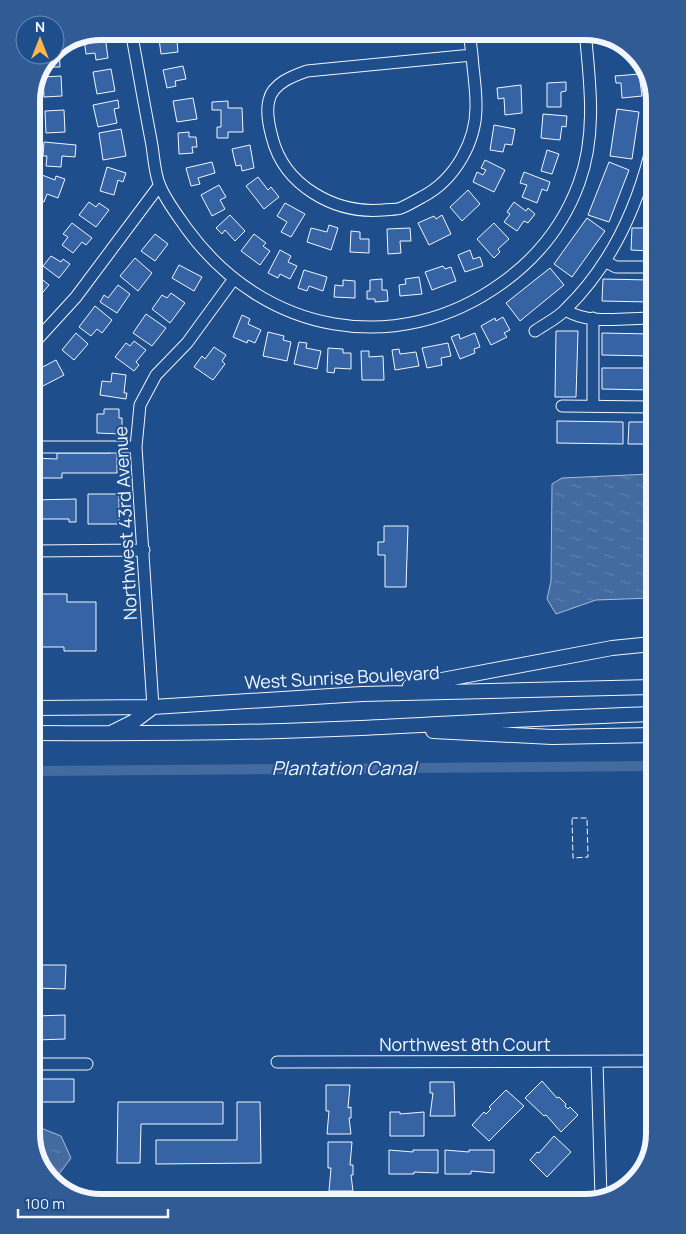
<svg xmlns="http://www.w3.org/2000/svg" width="686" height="1234" font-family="Manrope,sans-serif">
	<defs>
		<pattern id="water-ripples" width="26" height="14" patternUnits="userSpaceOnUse" patternTransform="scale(1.25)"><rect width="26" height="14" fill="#446ba0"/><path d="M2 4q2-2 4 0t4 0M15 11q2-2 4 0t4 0" fill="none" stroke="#5f81ae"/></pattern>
	</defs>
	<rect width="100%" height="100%" fill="#1f4e8c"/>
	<!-- water -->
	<path fill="url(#water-ripples)" stroke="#a8bbd7" d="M651,474L652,598L596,600L556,614L547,599L551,581L552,484L562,478Z
		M36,1126L61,1136L71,1158L54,1181L37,1160Z"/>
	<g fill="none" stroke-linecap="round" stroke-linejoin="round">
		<!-- canal -->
		<path stroke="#446ba0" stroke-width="10" d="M35,771L653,766"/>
	</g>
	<!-- building -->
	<path fill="#3563a3" stroke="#f2f6ff" d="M158,31H176L178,52L161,54Z
		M105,36L108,58L96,60L95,53L86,54L84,39Z
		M59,48L60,67H45L50,55H55V50Z
		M183,66L186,79L175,81L176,86L167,88L163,70Z
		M111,69L115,91L97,94L93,72Z
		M639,74L642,96L622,98L621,83H616L615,76Z
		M61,76L62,96L44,97L43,77Z
		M566,82V91L561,92V107H547V83Z
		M521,85L522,113L505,115L504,98L498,99L497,88Z
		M193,98L197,119L177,122L173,101Z
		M118,100L119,108L114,109L117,123L98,127L93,105Z
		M228,101V108H242L243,132H228V138H217V127H221V110H212V102Z
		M617,109L639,112L632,159L610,156Z
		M64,110L65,132L46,133L45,111Z
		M543,114L567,116L566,127L562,126L560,140L541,138Z
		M494,125L515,129L512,145L505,144L503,152L490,150Z
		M121,129L126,156L103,160L99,133Z
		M189,132V137H196L197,147H192L193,153L179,154L178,133Z
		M44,142L76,145L75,157L62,156L61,167L46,166L47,156H43Z
		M250,145L254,168L242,171L241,165L236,166L232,149Z
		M547,150L559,154L552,174L541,171Z
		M485,160L505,170L494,192L473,182L477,172L483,175L486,170L481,168Z
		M212,162L215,173L198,178L200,184L191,186L186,168Z
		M609,162L629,170L609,222L588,215Z
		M107,167L126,173L123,182L118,180L114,195L100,191Z
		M524,172L550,182L547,191L542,189L537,203L522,197L527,185L520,183Z
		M42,175L55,180L56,176L65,179L58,198L47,194L44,202L32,198L33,186L37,188Z
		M258,177L268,190L271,187L279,197L264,209L246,186Z
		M219,185L226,197L220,200L225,209L212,216L201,195Z
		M468,190L480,204L462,221L450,207Z
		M89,202L96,207L99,203L109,210L96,227L79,215Z
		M514,202L526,211L528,208L535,214L528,223L524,221L517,231L504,222L510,214L507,212Z
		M285,203L305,214L291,237L281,232L287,222L277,216Z
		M32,213L42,217L37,229L32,227Z
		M230,215L245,231L235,241L225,230L222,234L216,228Z
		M442,215L451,234L429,245L418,223L434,216L436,219Z
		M587,218L605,231L572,277L554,264Z
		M72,223L92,238L86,245L82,242L73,253L62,245L68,237L63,234Z
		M494,223L509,239L498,249L500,252L494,258L477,239Z
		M329,225L338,228L331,250L307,242L311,228L327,232Z
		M410,228L411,241H400L401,253L388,254L387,229Z
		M632,228H650V251L631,250Z
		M351,231L360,232V239H369V253L350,252Z
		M155,234L168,244L155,261L141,251Z
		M254,234L266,243L263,246L270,251L260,265L241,251Z
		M280,250L291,256L288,262L297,266L290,279L280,274L278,278L268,273Z
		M470,250L473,259L480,257L483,266L465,272L458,255Z
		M51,256L61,262L63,259L70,264L59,278L43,266Z
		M135,258L152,273L138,291L120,276Z
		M179,265L202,277L194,291L172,278Z
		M443,266L445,269L451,267L456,281L432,290L425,272Z
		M550,268L564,285L520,321L506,303Z
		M304,270L327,277L323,291L309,286L307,291L298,288Z
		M38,276L49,285L34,303L32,280L34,281Z
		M419,277L422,294L400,296L399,285L406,284L405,279Z
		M382,279V290H387L388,301L375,302V299H367V291H370V280Z
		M603,279L650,280V302L602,301Z
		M343,280L355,281V298L334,297L335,285L343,286Z
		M118,285L130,294L117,313L100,302L104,295L108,298Z
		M171,293L185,303L170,323L152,309L162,295L167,298Z
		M95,306L112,320L102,333L97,329L91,336L79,327Z
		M146,314L166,328L152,346L133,333Z
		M242,315L250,319L248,324L261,330L255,343L248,340L247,343L233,337Z
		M503,317L510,330L504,333L507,337L491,345L481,326L495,318L496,321Z
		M556,331H578L576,397H555Z
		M268,332L284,336L283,340L291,342L287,361L263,356Z
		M76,333L88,344L74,360L62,350Z
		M475,333L480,347L474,349L475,353L460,359L451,337L459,334L460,339Z
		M602,333L651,334V356L602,355Z
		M134,341L146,350L136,362L139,365L134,371L115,357L126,343L130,346Z
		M299,342L307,343L306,348L321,351L317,369L294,364Z
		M448,343L451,356L441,358L442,365L427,368L422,348Z
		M214,347L226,355L222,361L225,364L213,380L194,367L202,356L205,359Z
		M328,348L343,349V353H351V369L335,368L334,373L327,372Z
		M399,349L400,354L416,352L419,366L395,370L392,350Z
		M361,351H369V357L383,356L384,380H362Z
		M56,360L64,375L43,386L35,371Z
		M602,368H651V390L602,389Z
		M112,373L126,375L124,393H127L126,399L100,395L102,381L111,382Z
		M104,409H119V418H122V434L97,433V414H104Z
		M557,421L623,422V444L557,443Z
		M629,422H651V444H628Z
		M110,450H117V473H62V478H33V458L57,459V453H110Z
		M88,494H119V524H88Z
		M76,499V522H69V519H33V500Z
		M384,526H408L406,587H385V555H378V542H384Z
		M34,594H67V602H96V651H64V647H34Z
		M36,965H66L65,989L36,988Z
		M65,1015V1039L36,1040V1016Z
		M36,1079H74V1102H36Z
		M542,1081L557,1098L559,1097L566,1104L565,1106L568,1109L570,1107L578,1115L561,1132L546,1115L544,1116L525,1098Z
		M430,1082H454L455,1116H430L433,1093H430Z
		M326,1085H350L348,1108L351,1107V1118H349L351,1134H327L329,1111H326Z
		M506,1090L524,1106L489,1141L472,1125L484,1112L486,1114L491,1109L489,1107Z
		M118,1102H223V1124H141L140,1163H117Z
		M237,1102H260L261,1163L156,1164V1140H237Z
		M390,1112H400V1114L424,1112V1136H390Z
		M554,1136L571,1152L547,1177L530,1160L537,1152L539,1153Z
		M328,1142H352L350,1165H353V1175H351L353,1191H329L331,1168H328Z
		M389,1150L413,1152V1150H438V1173L414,1172V1174H389Z
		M445,1150L469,1152V1150H494V1173L471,1171V1174H445Z"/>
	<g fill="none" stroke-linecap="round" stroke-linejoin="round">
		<!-- minor casing -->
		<g stroke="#f2f6ff" stroke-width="13">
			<path id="minor" d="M131,31C138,68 144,104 151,140C154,155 154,173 160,186C166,201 178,216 187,229C263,334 397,359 502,283C537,258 564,224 579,183C597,134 590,83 585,31
				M469,31L472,55
				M472,55C473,71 476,87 476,104C477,141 455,180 422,197C415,201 408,205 401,208C396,210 389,209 383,210C335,214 284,186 272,137C269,126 266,111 269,100C273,83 293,76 307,71Z
				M606,262L616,267H650
				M566,310C587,325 626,318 651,318
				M593,318V406
				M535,331C545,324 558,318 566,309C610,266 635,213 650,154
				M33,344L76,297L159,186
				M562,406L651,407
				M33,447H136
				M34,551L144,550
				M153,707L136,447L140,405L156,375L187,343L233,280
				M277,1062L654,1061
				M597,1062L601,1197
				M36,1064H87"/>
		</g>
		<!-- major casing -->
		<g stroke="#f2f6ff" stroke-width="16">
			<path id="major" d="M410,686L612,648L652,644
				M34,708L153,707L362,694L652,687
				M433,731L552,737L653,735
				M113,732L133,722L153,707
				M35,733C143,734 252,733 361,728C458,723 555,717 653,714"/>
		</g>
		<!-- minor -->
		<use href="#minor" stroke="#1f4e8c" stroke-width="11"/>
		<!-- major -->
		<use href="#major" stroke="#1f4e8c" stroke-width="14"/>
		<!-- fence -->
		<path stroke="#f2f6ff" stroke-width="1" stroke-dasharray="6 2.5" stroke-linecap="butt" d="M572,818H587L588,857L573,858Z"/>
	</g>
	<g text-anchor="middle" stroke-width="4" stroke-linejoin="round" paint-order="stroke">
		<!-- street labels -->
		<g font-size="18" fill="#f2f6ff" stroke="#1f4e8c">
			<text transform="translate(126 523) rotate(-93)" y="6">Northwest 43rd Avenue</text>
			<text transform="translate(342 678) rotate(-3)" y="6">West Sunrise Boulevard</text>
			<text x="465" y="1051">Northwest 8th Court</text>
		</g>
		<!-- water labels -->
		<g font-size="19" font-style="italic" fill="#f2f6ff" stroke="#1f4e8c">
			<text x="344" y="775">Plantation Canal</text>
		</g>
	</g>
	<!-- crop -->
	<path d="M0 0H686V1234H0ZM101 40H585A61 61 0 0 1 646 101V1133A61 61 0 0 1 585 1194H101A61 61 0 0 1 40 1133V101A61 61 0 0 1 101 40Z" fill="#305b95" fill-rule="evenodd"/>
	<path fill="none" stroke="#f2f6ff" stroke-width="6" d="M101 40H585A61 61 0 0 1 646 101V1133A61 61 0 0 1 585 1194H101A61 61 0 0 1 40 1133V101A61 61 0 0 1 101 40Z"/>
	<!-- north arrow -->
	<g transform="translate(40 40)"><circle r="24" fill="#1f4e8c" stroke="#7391ba"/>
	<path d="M0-4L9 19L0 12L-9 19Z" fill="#ffb74d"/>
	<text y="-8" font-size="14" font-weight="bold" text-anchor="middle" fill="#f2f6ff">N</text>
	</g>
	<!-- scale -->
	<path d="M18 1209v8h150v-8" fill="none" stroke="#f2f6ff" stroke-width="2.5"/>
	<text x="25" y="1209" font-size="15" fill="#f2f6ff" stroke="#1f4e8c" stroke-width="4" paint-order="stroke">100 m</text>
</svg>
